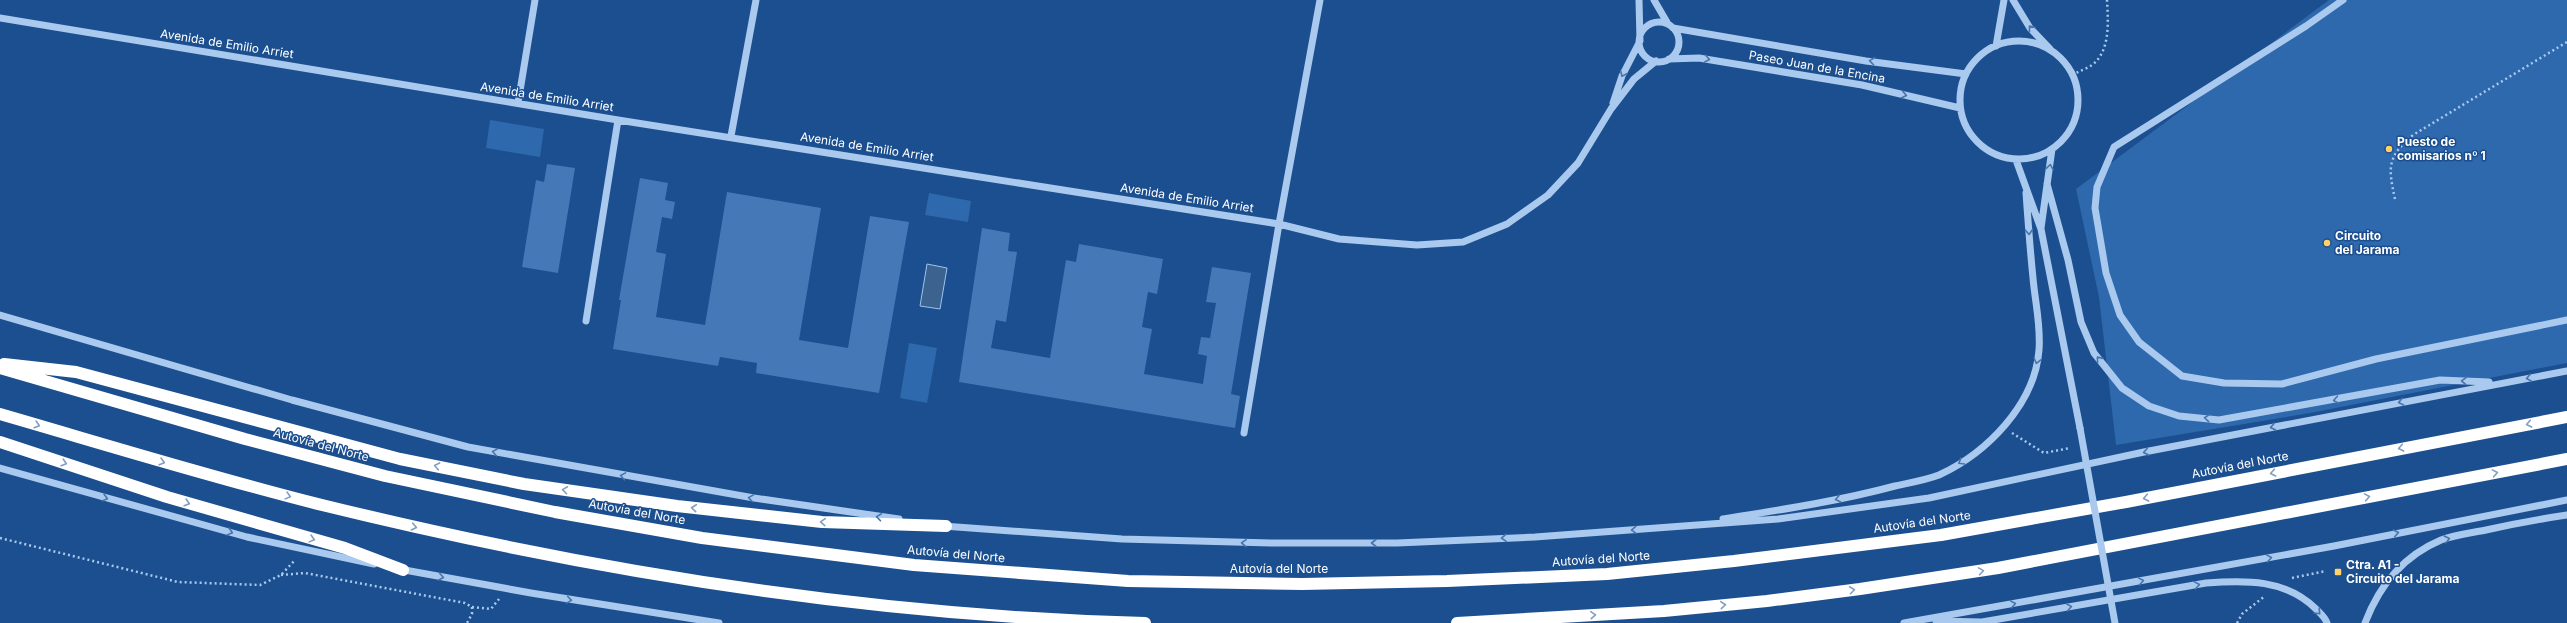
<svg xmlns="http://www.w3.org/2000/svg" width="2567" height="623" font-family="Inter,sans-serif">
	<rect width="100%" height="100%" fill="#1b4f8f"/>
	<!-- green -->
	<path fill="#2e69ad" d="M2329,0H2567V363L2310,413L2116,445L2099,297L2076,189Z
		M490,120L544,129L540,157L486,148Z
		M929,193L971,201L968,222L925,215Z
		M909,343L937,348L927,403L900,398Z"/>
	<!-- water -->
	<path fill="#3c6290" stroke="#9cc4f0" d="M927,264L947,268L940,309L920,306Z"/>
	<!-- building -->
	<path fill="#4478b7" d="M547,164L575,168L558,273L522,267L536,180L544,182Z
		M640,178L668,183L665,200L675,202L672,219L662,217L656,252L666,254L656,317L705,325L727,192L821,208L799,340L848,348L870,216L909,222L879,393L756,373L757,363L720,357L718,366L613,349L621,300H619Z
		M982,228L1010,233L1008,251L1017,252L1006,322L996,320L991,348L1050,358L1066,260L1076,262L1079,244L1108,249L1163,259L1157,294L1148,292L1142,327L1152,329L1144,374L1203,384L1207,356L1198,354L1201,337L1210,338L1216,303L1206,302L1212,267L1251,273L1231,394L1240,396L1235,428L959,382Z"/>
	<g fill="none" stroke-linecap="round" stroke-linejoin="round">
		<!-- path -->
		<path stroke="#a9c9ee" stroke-width="2.5" stroke-dasharray="2 3" stroke-linecap="butt" d="M2072,75C2079,71 2086,69 2092,65C2111,51 2108,20 2107,0
			M2395,199C2388,167 2387,157 2413,135L2567,42
			M2012,433L2044,453L2070,448
			M0,538L178,582L260,585L281,575L295,560
			M281,575L305,573L465,603L472,607V614L467,623
			M2292,578L2326,571
			M472,607L491,609L499,599
			M2237,623L2242,614L2265,596"/>
		<!-- minor -->
		<path stroke="#a9c9ee" stroke-width="7" d="M1654,0L1668,24
			M2013,0L2030,28L2050,49
			M2343,0L2306,26L2114,147L2097,187L2095,208L2106,273L2120,315L2139,342L2182,376L2224,383L2282,384L2376,359L2567,320
			M0,18L618,120L1279,224L1339,239L1417,245L1463,242L1507,224L1548,195L1578,163L1611,109L1634,79L1656,61
			M1639 42a20 20 0 1 1 40 0a20 20 0 1 1-40 0Z
			M1673,28L1866,61L1966,74
			M1960 100a59 59 0 1 1 118 0a59 59 0 1 1-118 0Z
			M1996,46L2004,0
			M1669,59L1699,58L1862,85L1960,108
			M518,103L535,0
			M1613,103L1622,76L1640,41L1639,0
			M731,136L756,0
			M2016,160L2041,229L2080,428
			M2047,184L2068,260L2081,322L2094,353L2122,388L2149,406L2179,416L2219,420L2440,380L2489,382
			M2041,228L2052,149
			M0,315L292,400L468,447L754,498L899,519
			M586,321L618,120
			M1244,433L1279,224L1320,0
			M0,468L247,537L374,564
			M1723,519C1780,510 1839,501 1895,486C1909,483 1926,480 1939,475C1987,453 2035,404 2039,350C2041,325 2035,302 2033,278C2030,249 2028,221 2026,193
			M943,526L1122,539L1271,543H1397L1535,537L1778,519L1929,498L2144,452L2567,371
			M399,569L531,593L719,623
			M1936,621L1982,622L2206,583C2245,580 2286,579 2316,609C2320,613 2325,617 2327,623
			M1904,623L2334,546L2567,500
			M2365,623C2379,586 2403,556 2441,540C2454,535 2471,533 2486,530C2513,524 2540,519 2567,515"/>
		<!-- highway -->
		<path stroke="#fff" stroke-width="12" d="M4,364L76,372L400,459L524,484L677,506L822,522L946,526
			M0,368L245,439L385,476L555,512L702,538L914,565L1128,581L1302,584L1447,581L1607,574L1734,561L1941,535L2126,502L2567,417
			M0,414C107,445 214,478 322,505C591,571 868,616 1145,623
			M0,442L167,497L345,548L403,570
			M1457,623L1664,611L1767,601L1860,589L1998,568L2567,459"/>
		<!-- minor-bridge -->
		<path stroke="#a9c9ee" stroke-width="7" d="M2080,428L2115,623"/>
	</g>
	<!-- one-way arrows -->
	<defs><path id="oneway-chevron" d="M-2-3.5L2.5 0L-2 3.5" fill="none" stroke-width="1.6" stroke-linecap="round" stroke-linejoin="round"/></defs>
	<g stroke="#4674ac">
		<use href="#oneway-chevron" transform="translate(2031 28) rotate(-128)"/>
		<use href="#oneway-chevron" transform="translate(1707 59) rotate(10)"/>
		<use href="#oneway-chevron" transform="translate(1872 61) rotate(-172)"/>
		<use href="#oneway-chevron" transform="translate(1623 74) rotate(114)"/>
		<use href="#oneway-chevron" transform="translate(1904 95) rotate(13)"/>
		<use href="#oneway-chevron" transform="translate(2050 167) rotate(-81)"/>
		<use href="#oneway-chevron" transform="translate(2029 232) rotate(87)"/>
		<use href="#oneway-chevron" transform="translate(2099 359) rotate(-129)"/>
		<use href="#oneway-chevron" transform="translate(2037 361) rotate(104)"/>
		<use href="#oneway-chevron" transform="translate(2529 378) rotate(170)"/>
		<use href="#oneway-chevron" transform="translate(2464 381) rotate(-178)"/>
		<use href="#oneway-chevron" transform="translate(2336 400) rotate(170)"/>
		<use href="#oneway-chevron" transform="translate(2401 402) rotate(169)"/>
		<use href="#oneway-chevron" transform="translate(2207 418) rotate(-175)"/>
		<use href="#oneway-chevron" transform="translate(2273 427) rotate(169)"/>
		<use href="#oneway-chevron" transform="translate(495 452) rotate(-170)"/>
		<use href="#oneway-chevron" transform="translate(2146 452) rotate(169)"/>
		<use href="#oneway-chevron" transform="translate(1961 462) rotate(150)"/>
		<use href="#oneway-chevron" transform="translate(623 476) rotate(-170)"/>
		<use href="#oneway-chevron" transform="translate(105 498) rotate(15)"/>
		<use href="#oneway-chevron" transform="translate(751 498) rotate(-171)"/>
		<use href="#oneway-chevron" transform="translate(1838 499) rotate(168)"/>
		<use href="#oneway-chevron" transform="translate(879 517) rotate(-172)"/>
		<use href="#oneway-chevron" transform="translate(1634 530) rotate(176)"/>
		<use href="#oneway-chevron" transform="translate(230 532) rotate(15)"/>
		<use href="#oneway-chevron" transform="translate(2396 533) rotate(-11)"/>
		<use href="#oneway-chevron" transform="translate(1504 538) rotate(177)"/>
		<use href="#oneway-chevron" transform="translate(2447 539) rotate(-14)"/>
		<use href="#oneway-chevron" transform="translate(1244 543) rotate(-178)"/>
		<use href="#oneway-chevron" transform="translate(1374 543) rotate(180)"/>
		<use href="#oneway-chevron" transform="translate(2269 558) rotate(-10)"/>
		<use href="#oneway-chevron" transform="translate(441 577) rotate(10)"/>
		<use href="#oneway-chevron" transform="translate(2141 581) rotate(-10)"/>
		<use href="#oneway-chevron" transform="translate(2197 585) rotate(-10)"/>
		<use href="#oneway-chevron" transform="translate(569 600) rotate(9)"/>
		<use href="#oneway-chevron" transform="translate(2013 604) rotate(-10)"/>
		<use href="#oneway-chevron" transform="translate(2069 607) rotate(-10)"/>
		<use href="#oneway-chevron" transform="translate(2318 612) rotate(46)"/>
	</g>
	<g stroke="#829ec1">
		<use href="#oneway-chevron" transform="translate(2529 424) rotate(169)"/>
		<use href="#oneway-chevron" transform="translate(37 425) rotate(16)"/>
		<use href="#oneway-chevron" transform="translate(2401 448) rotate(169)"/>
		<use href="#oneway-chevron" transform="translate(162 462) rotate(16)"/>
		<use href="#oneway-chevron" transform="translate(64 463) rotate(18)"/>
		<use href="#oneway-chevron" transform="translate(437 466) rotate(-169)"/>
		<use href="#oneway-chevron" transform="translate(2273 473) rotate(169)"/>
		<use href="#oneway-chevron" transform="translate(2495 473) rotate(-10)"/>
		<use href="#oneway-chevron" transform="translate(565 490) rotate(-172)"/>
		<use href="#oneway-chevron" transform="translate(288 496) rotate(15)"/>
		<use href="#oneway-chevron" transform="translate(2367 497) rotate(-10)"/>
		<use href="#oneway-chevron" transform="translate(2146 498) rotate(169)"/>
		<use href="#oneway-chevron" transform="translate(187 503) rotate(17)"/>
		<use href="#oneway-chevron" transform="translate(694 508) rotate(-174)"/>
		<use href="#oneway-chevron" transform="translate(823 522) rotate(-176)"/>
		<use href="#oneway-chevron" transform="translate(414 527) rotate(12)"/>
		<use href="#oneway-chevron" transform="translate(312 539) rotate(15)"/>
		<use href="#oneway-chevron" transform="translate(1981 571) rotate(-9)"/>
		<use href="#oneway-chevron" transform="translate(1852 590) rotate(-7)"/>
		<use href="#oneway-chevron" transform="translate(1723 605) rotate(-5)"/>
		<use href="#oneway-chevron" transform="translate(1593 615) rotate(-4)"/>
	</g>
	<!-- markers -->
	<g fill="#ffd166" stroke="#1b4f8f" stroke-width="1.5">
		<circle cx="2389" cy="149" r="4"/>
		<circle cx="2327" cy="243" r="4"/>
		<rect x="2334" y="568" width="8" height="8" rx="2"/>
	</g>
	<g text-anchor="middle" stroke-width="3" stroke-linejoin="round" paint-order="stroke">
		<!-- street labels -->
		<g font-size="12" fill="#fff" stroke="#1b4f8f">
			<text transform="translate(227 44) rotate(9)" y="4">Avenida de Emilio Arriet</text>
			<text transform="translate(1817 67) rotate(10)" y="4">Paseo Juan de la Encina</text>
			<text transform="translate(547 97) rotate(9)" y="4">Avenida de Emilio Arriet</text>
			<text transform="translate(867 147) rotate(9)" y="4">Avenida de Emilio Arriet</text>
			<text transform="translate(1187 198) rotate(9)" y="4">Avenida de Emilio Arriet</text>
			<text transform="translate(321 445) rotate(15)" y="4">Autovía del Norte</text>
			<text transform="translate(2240 465) rotate(-11)" y="4">Autovía del Norte</text>
			<text transform="translate(637 512) rotate(10)" y="4">Autovía del Norte</text>
			<text transform="translate(1922 522) rotate(-8)" y="4">Autovía del Norte</text>
			<text transform="translate(956 554) rotate(5)" y="4">Autovía del Norte</text>
			<text transform="translate(1601 559) rotate(-4)" y="4">Autovía del Norte</text>
			<text x="1279" y="573">Autovía del Norte</text>
		</g>
		<!-- poi labels -->
		<g font-size="12" font-weight="bold" fill="#fff" stroke="#1b4f8f" text-anchor="start">
			<text x="2397" y="146">Puesto de<tspan x="2397" dy="14">comisarios nº 1</tspan></text>
			<text x="2335" y="240">Circuito<tspan x="2335" dy="14">del Jarama</tspan></text>
			<text x="2346" y="569">Ctra. A1 -<tspan x="2346" dy="14">Circuito del Jarama</tspan></text>
		</g>
	</g>
</svg>
